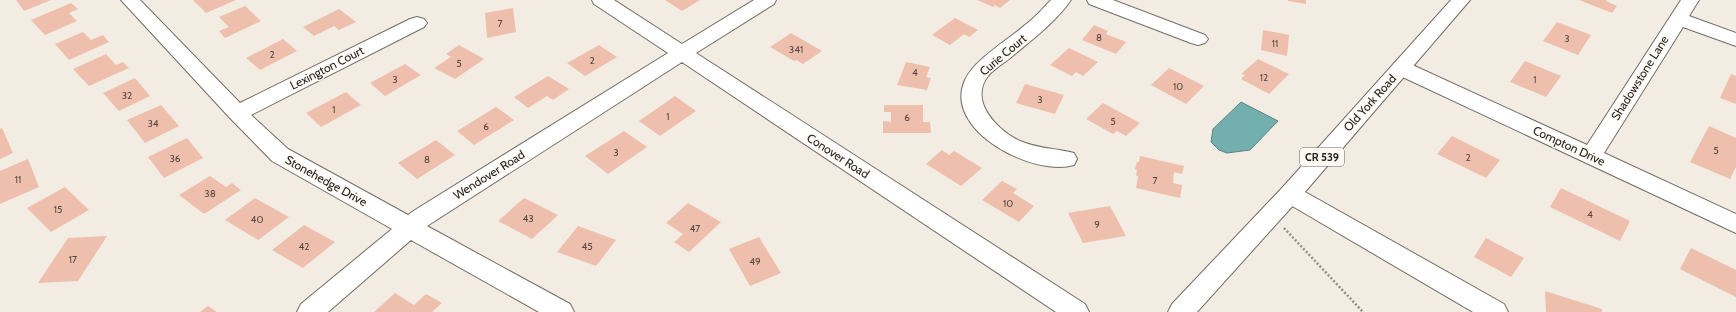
<svg xmlns="http://www.w3.org/2000/svg" width="1736" height="312" font-family="Cabin,sans-serif">
	<rect width="100%" height="100%" fill="#f2ece3"/>
	<!-- water -->
	<path fill="#74afaf" stroke="#5c8584" d="M1241,102L1278,121L1250,150L1227,153L1219,150L1211,142L1213,129Z"/>
	<!-- building -->
	<path fill="#eebfac" d="M16,0H51L24,11Z
		M193,0H236L206,13Z
		M665,0H700L682,11Z
		M977,0H1010L1000,8L995,5L993,7Z
		M1288,0H1306V4L1288,1Z
		M1579,0H1607L1606,1L1617,6L1612,13Z
		M71,3L78,9L69,13L77,21L45,35L31,20Z
		M245,6L261,21L225,38L219,31L229,27L219,17Z
		M513,8L516,32L487,38L485,13Z
		M339,9L356,22L339,30L334,26L314,36L303,27Z
		M955,18L978,30L969,37L964,34L950,45L932,35Z
		M1557,22L1591,35L1578,55L1543,41Z
		M1094,25L1108,31L1106,34L1126,42L1116,54L1082,40Z
		M1263,30L1289,35L1287,56L1261,50Z
		M83,32L91,40L103,35L109,42L69,60L55,44Z
		M791,33L822,51L803,64L796,60L794,61L770,47Z
		M283,39L297,51L260,70L246,58Z
		M459,45L484,59L455,79L434,68L451,57L446,54Z
		M599,45L617,57L585,76L567,63Z
		M1069,48L1098,62L1083,76L1076,72L1072,76L1050,65Z
		M106,54L116,65L123,62L129,68L89,86L73,69Z
		M1258,59L1289,74L1269,94L1241,79L1245,75L1241,74Z
		M1525,61L1561,76L1546,97L1510,82Z
		M906,62L930,67L926,77L931,78L927,90L897,85Z
		M405,64L421,75L385,96L370,83Z
		M1169,68L1204,86L1186,104L1151,85Z
		M1731,74L1736,76V104L1720,98Z
		M548,76L569,89L553,100L547,96L528,108L514,97Z
		M135,78L150,96L119,111L103,93Z
		M1025,84L1064,95L1055,114L1016,103Z
		M346,92L361,105L321,127L306,113Z
		M675,96L696,111L660,136L639,121Z
		M1103,103L1140,123L1126,136L1117,131L1113,134L1086,119Z
		M161,105L179,126L145,143L127,120Z
		M884,105H923V122H930L931,133H883V121L891,122V112H884Z
		M496,107L514,120L474,145L457,131Z
		M1709,126L1736,138V167L1730,179L1690,162Z
		M2,128L13,153L0,159V129Z
		M624,131L647,147L608,174L585,156Z
		M1452,136L1500,160L1486,178L1437,154Z
		M187,138L203,158L164,178L148,157Z
		M436,140L455,155L417,179L398,163Z
		M942,150L949,155L954,151L982,168L961,186L926,164Z
		M1140,156L1184,166L1182,174L1174,172L1173,183L1182,185L1180,198L1136,188L1138,176H1136L1137,170L1135,169L1137,162H1139Z
		M28,159L39,187L0,204V171Z
		M210,176L226,187L232,183L241,190L204,214L179,195Z
		M1002,181L1017,189L1013,193L1034,206L1019,222L982,200Z
		M65,187L89,210L51,232L27,208Z
		M1561,188L1630,221L1620,241L1550,207Z
		M255,198L289,217L258,240L225,220Z
		M524,198L558,215L532,239L498,221Z
		M688,203L721,222L689,252L674,242L683,234L666,223Z
		M1110,206L1126,236L1083,243L1068,213Z
		M304,225L335,242L303,268L272,250Z
		M578,226L616,240L596,266L557,252Z
		M107,236L78,281L38,283L68,238Z
		M759,237L781,273L750,286L729,249Z
		M1486,238L1524,258L1511,277L1474,257Z
		M1691,248L1736,270V297L1680,269Z
		M1545,291L1602,309V312H1546Z
		M395,293L414,305L426,294L442,303L432,312H374Z
		M208,306L217,312H200Z"/>
	<g fill="none" stroke-linecap="round" stroke-linejoin="round">
		<!-- minor casing -->
		<g stroke="#736d65" stroke-width="2">
			<path id="minor" d="M121,0H140L240,103L410,19L417,17L424,19L427,23L424,27L251,115L288,149L408,215L415,210L668,53L594,4L592,0H614L682,44L754,0H776L774,4L696,53L1085,304L1089,312H1056L682,62L427,226L570,304L574,312H539L411,240L328,312H297L301,304L392,229L272,161L230,118Z
				M1051,0H1071C1055,23 1030,41 1009,59C1002,64 993,70 988,76C968,102 999,131 1020,141C1038,149 1056,148 1074,153L1077,159L1074,165C1034,177 942,131 965,80C975,59 1007,41 1025,25C1035,18 1043,8 1051,0Z
				M1087,0H1113L1205,35L1208,39L1205,43L1198,45L1191,43L1089,4Z
				M1681,0H1699L1689,16L1736,33V46L1683,27L1604,153L1736,214V233L1394,73L1391,68L1394,63L1401,61L1408,63L1587,145Z
				M1290,185L1298,188L1504,304L1508,312H1473L1282,200L1279,194L1282,188Z"/>
		</g>
		<!-- major casing -->
		<g stroke="#736d65" stroke-width="2">
			<path id="major" d="M1451,0H1470L1298,200L1197,312H1168L1172,304L1282,188Z"/>
		</g>
		<!-- path -->
		<path stroke="#938e88" stroke-width="2.5" stroke-dasharray="2 2" stroke-linecap="butt" d="M1284,228L1363,312"/>
		<!-- minor -->
		<use href="#minor" fill="#fff" fill-rule="evenodd"/>
		<!-- major -->
		<use href="#major" fill="#fff" fill-rule="evenodd"/>
	</g>
	<g text-anchor="middle" stroke-width="3" stroke-linejoin="round" paint-order="stroke">
		<!-- number labels -->
		<g font-size="10" fill="#574942">
			<text x="500" y="27">7</text>
			<text x="1099" y="41">8</text>
			<text x="1567" y="42">3</text>
			<text x="1275" y="47">11</text>
			<text x="796" y="53">341</text>
			<text x="272" y="58">2</text>
			<text x="592" y="64">2</text>
			<text x="459" y="67">5</text>
			<text x="915" y="76">4</text>
			<text x="1264" y="81">12</text>
			<text x="395" y="83">3</text>
			<text x="1535" y="83">1</text>
			<text x="1178" y="90">10</text>
			<text x="127" y="99">32</text>
			<text x="1040" y="103">3</text>
			<text x="334" y="113">1</text>
			<text x="668" y="120">1</text>
			<text x="907" y="121">6</text>
			<text x="1113" y="125">5</text>
			<text x="153" y="127">34</text>
			<text x="486" y="130">6</text>
			<text x="1716" y="154">5</text>
			<text x="616" y="156">3</text>
			<text x="1468" y="161">2</text>
			<text x="175" y="162">36</text>
			<text x="427" y="163">8</text>
			<text x="18" y="183">11</text>
			<text x="1155" y="184">7</text>
			<text x="210" y="197">38</text>
			<text x="1008" y="207">10</text>
			<text x="58" y="213">15</text>
			<text x="1590" y="218">4</text>
			<text x="528" y="222">43</text>
			<text x="257" y="223">40</text>
			<text x="1097" y="228">9</text>
			<text x="695" y="232">47</text>
			<text x="304" y="250">42</text>
			<text x="587" y="250">45</text>
			<text x="73" y="263">17</text>
			<text x="755" y="265">49</text>
		</g>
		<!-- shield labels -->
		<rect fill="#fef9f2" stroke="#66625e" stroke-width="1" x="1300" y="148" width="44" height="18" rx="3"/>
		<g font-size="11" font-weight="bold" fill="#25221f">
			<text x="1322" y="161">CR 539</text>
		</g>
		<!-- street labels -->
		<g font-size="12" fill="#25221f" stroke="#fef9f2">
			<text transform="translate(1003 55) rotate(-40)" y="4">Curie Court</text>
			<text transform="translate(327 68) rotate(-27)" y="4">Lexington Court</text>
			<text transform="translate(1640 78) rotate(-58)" y="4">Shadowstone Lane</text>
			<text transform="translate(1370 103) rotate(-48)" y="4">Old York Road</text>
			<text transform="translate(1569 146) rotate(25)" y="4">Compton Drive</text>
			<text transform="translate(838 156) rotate(33)" y="4">Conover Road</text>
			<text transform="translate(489 175) rotate(-32)" y="4">Wendover Road</text>
			<text transform="translate(326 181) rotate(29)" y="4">Stonehedge Drive</text>
		</g>
	</g>
</svg>
